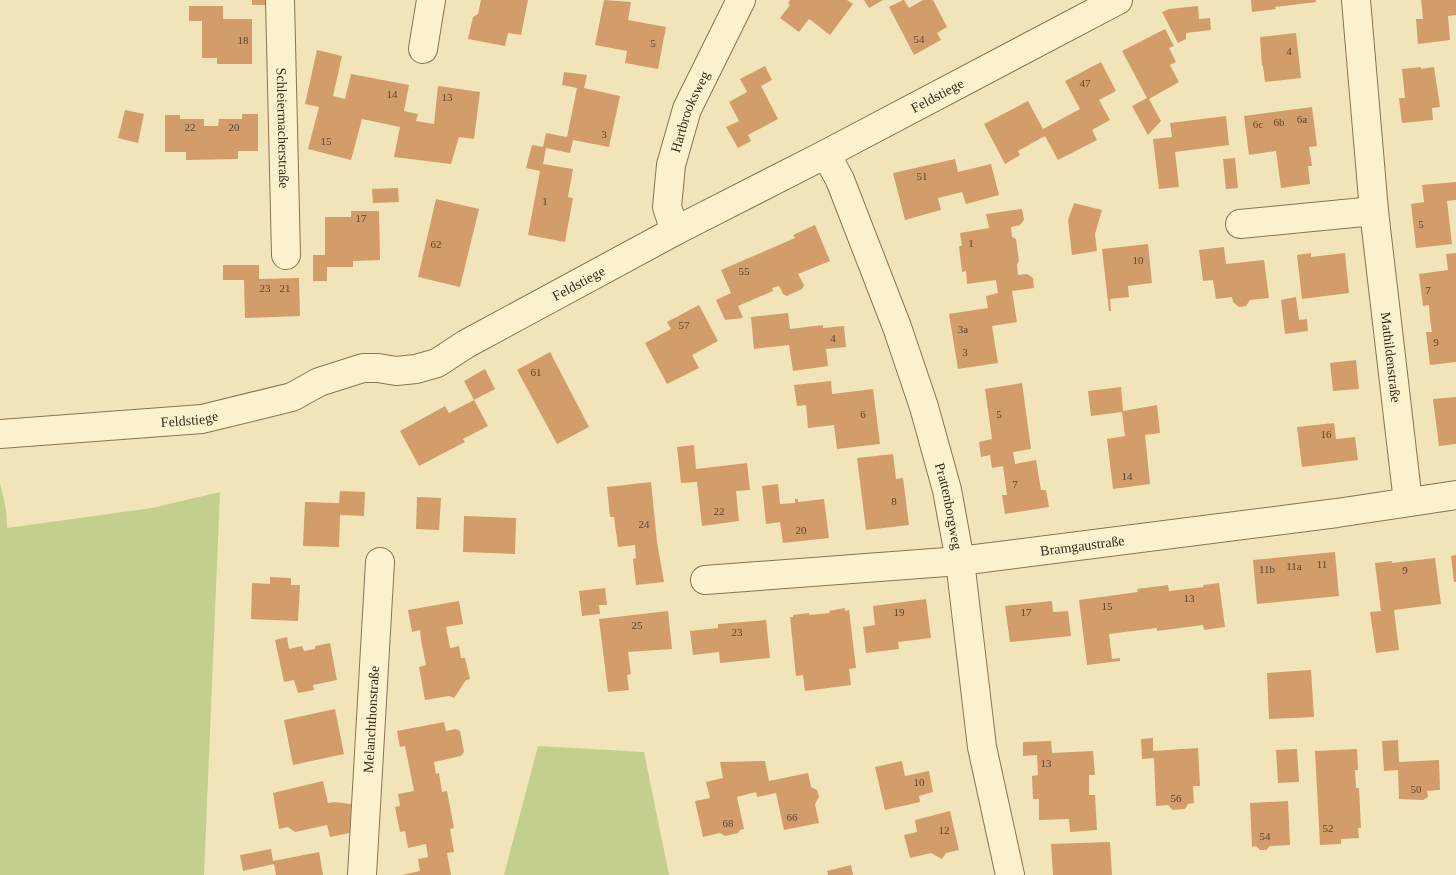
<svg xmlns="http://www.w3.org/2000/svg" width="1456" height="875" font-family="'Times New Roman',serif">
	<rect width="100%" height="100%" fill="#f1e4b9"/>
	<!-- green -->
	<path fill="#c3cf8d" d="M0,483L6,509L7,528L152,508L220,492L204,875H0Z
		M538,746L644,752L669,875H504Z"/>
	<!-- building -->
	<path fill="#d29d6b" d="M252,0H270V5H252Z
		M481,0H528L521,35L508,33L505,46L468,39L473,17L478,14Z
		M604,0L631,2L628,20L666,27L658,69L625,63L627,51L595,45Z
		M790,0H847L853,4L830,35L809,19L799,32L780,18L790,5L788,3Z
		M864,0H883L869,8Z
		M903,0H904L909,8L923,0H933L947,27L937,33L941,40L914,55L889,7Z
		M1251,0H1316V2L1275,7L1276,9L1252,12Z
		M1421,0H1456V15L1448,16L1450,40L1418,44L1416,19H1423Z
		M189,6H223V19H252V64H217V58H202V21H189Z
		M1198,6L1199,19L1210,18L1211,30L1186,33V39L1178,43L1162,12L1169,9Z
		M1165,29L1174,46L1169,48L1176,62L1170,65L1179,82L1149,99L1161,121L1148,135L1132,106L1147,98L1122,51Z
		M1296,33L1301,78L1265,82L1263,66H1262L1260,37Z
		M317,50L342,56L333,96L345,99L351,74L409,85L404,111L418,114L416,121L434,124L438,86L480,92L474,139L459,137L451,164L394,157L400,127L362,119L351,160L308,149L319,107L305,104Z
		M1101,62L1116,91L1099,100L1110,120L1092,130L1097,140L1058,160L1045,136L1018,151L1020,155L1005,164L984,124L1028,101L1043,129L1080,109L1065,81Z
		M765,66L772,80L761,86L778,119L748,135L751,141L738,148L726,127L739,121L729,102L747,92L740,79Z
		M1421,67V69L1434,67L1440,107L1432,108L1433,120L1402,123L1399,98H1405L1402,69Z
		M564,72L587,75L584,88L620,96L609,147L573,140L570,153L546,148L543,164L573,169L568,197L573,198L565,242L528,235L540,171L526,168L532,145L543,147L546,133L567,137L577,88L562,85Z
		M1312,107L1317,146L1309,147L1312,166H1308L1310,184L1281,188L1276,151L1249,155L1244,116Z
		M125,110L144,114L138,143L118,138Z
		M242,114H258V151H238V159L186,160V152H165V115H180V119H204V126H218L219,119H242Z
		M1226,116L1229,145L1175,152L1179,187L1159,189L1153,139L1172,137L1170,123Z
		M1235,158L1238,188L1226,189L1223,159Z
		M955,159L958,172L991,164L999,195L966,204L962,192L938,198L941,210L905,220L893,173Z
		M1456,182V200L1447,201L1452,244L1416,248L1411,204L1424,202L1422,185Z
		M398,188L399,202L373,203L372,189Z
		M436,199L479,209L460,287L418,277Z
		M1074,203L1102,210L1095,234L1097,251L1072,255L1068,220Z
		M1022,209L1024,220L1020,225L1011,227L1012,237L1016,239L1019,261L1017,265L1018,275L1027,274L1033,278L1034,288L1012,291L1017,322L992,326L998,363L958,369L949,314L988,308L986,296L998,293L996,280L967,284L966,271L962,272L959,246H962L960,233L989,228L986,214Z
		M351,211H379L380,260L353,261V267H327V281H313V255H325V217H351Z
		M815,225L830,261L798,274L804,285L802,289L787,296L783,294L779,286L772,288L773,291L738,306L743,318L725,320L716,300L731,293L721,270L795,238L793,235Z
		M1148,244L1152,283L1128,286L1129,297L1110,299L1111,311H1109L1102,249Z
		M1224,247L1226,264L1264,260L1269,298L1250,300L1246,306L1239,307L1233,302L1232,297L1216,299L1213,280L1203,281L1199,250Z
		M1311,253V257L1345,253L1349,293L1302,299L1297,255Z
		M1456,253V362L1430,365L1426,332H1432L1430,319L1429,305L1423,306L1419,274L1448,270L1446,254Z
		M223,265H259V279L299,278L300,316L245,318L244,280H223Z
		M1296,297L1299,320L1307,319L1308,331L1285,334L1281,300Z
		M699,305L718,341L692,355L699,368L667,384L645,343L671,329L667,322Z
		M788,313L790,329L823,325V328L844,326L846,347L826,349L828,366L793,371L789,345L754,349L751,317Z
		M550,352L589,427L557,444L517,370Z
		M1356,360L1359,389L1333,391L1330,363Z
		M485,369L495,389L474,400L488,426L463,439L465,442L419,466L400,431L445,406L449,413L474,400L464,381Z
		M831,381L832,394L873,389L880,444L837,449L834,425L808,428L806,405L797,406L794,385Z
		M1022,383L1031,449L1013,452L1015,464L1036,460L1041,490H1046L1049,507L1005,514L1002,495H1007L1003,466L992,468L990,455L981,457L979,442L992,439L985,389Z
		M1121,387L1123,411L1157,405L1160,433L1145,435L1150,484L1113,489L1107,439L1125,436L1122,412L1091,416L1088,391Z
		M1456,397V444L1439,446L1433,399Z
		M1334,423L1336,439L1355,437L1358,460L1302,467L1297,427Z
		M694,445L696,469L747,463L750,490L736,491L739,521L702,526L697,482L681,483L677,447Z
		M893,454L896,479L903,478L909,525L866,530L857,458Z
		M651,482L657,542L664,582L636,585L633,559L636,558L635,545L618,547L614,517H610L607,487Z
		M778,484L780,504L795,503V499H798V502L824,499L829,538L783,543L780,522L766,524L762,486Z
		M340,491L365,492L364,516L340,515L339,547L303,546L305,502L339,503Z
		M417,497L441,498L439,530L416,529Z
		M464,516L516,518L515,554L463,552Z
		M1335,552L1339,596L1257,604L1253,560Z
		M1456,555V582H1454L1451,556Z
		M1435,558L1441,604L1394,610L1399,650L1376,653L1370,612L1381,611L1375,563L1392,561V563Z
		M270,577L291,578V585H300L298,621L251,619L252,583L270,584Z
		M1219,583L1225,627L1204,630L1203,625L1157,631V628L1109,634L1112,659L1120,658V661L1087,665L1079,600L1138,592L1137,589L1168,585L1169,591L1204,587L1203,585Z
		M605,588L607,605H599L600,614L582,616L579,591Z
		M926,599L931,638L898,642L899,649L866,653L863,627L875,625L873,606Z
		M459,601L463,624L446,627L450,648L459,646L461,658H465L470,679L466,680L454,698L449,696L425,700L419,667L426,665L421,640L420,630L412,632L408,610Z
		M1052,601L1053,612L1068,611L1071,636L1010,642L1005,606Z
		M845,608V611L849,610L856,668L849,669L851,685L805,691L803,675L796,676L790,617H793V615L809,613V615L830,613L829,611Z
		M668,611L672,649L628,652L631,674L627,675L629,690L608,692L599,619Z
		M766,620L770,658L720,663L719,652L693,655L690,631L718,628V624Z
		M287,637L289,649L302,646L304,651L315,649V646L330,643L337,680L313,685L314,690L298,693L294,680L284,682L275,640Z
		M1311,670L1314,717L1269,719L1267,673Z
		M335,709L344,754L293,765L284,720Z
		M444,722L446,731L456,729L460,731L464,752L461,756L434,762L436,774L439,773L442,792L447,791L454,828L450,829L454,852L447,853L451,875H402L420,871L418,859L428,857L426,844L408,848L405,831L400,832L395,807L400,806L398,794L414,791L405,746L400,747L397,731Z
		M1153,738V751L1198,748L1200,786H1193L1194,803L1188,804L1185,809L1173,810L1168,805L1156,806L1154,758L1142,759L1141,739Z
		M1398,740L1399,762L1439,760L1440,790L1427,791L1428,797L1423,800L1399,799L1398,770L1384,771L1382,741Z
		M1051,741L1052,753L1093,751L1095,775H1089V795H1095L1097,830L1070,832L1069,819L1039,820V799H1033L1032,776L1038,775L1037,755L1023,756V742Z
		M1297,749L1299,782L1278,783L1276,750Z
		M1357,749L1358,770H1355L1356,788H1359L1361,828H1358L1359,838L1341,839V844L1320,845L1315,751Z
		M765,761L769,781L808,773L811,787L817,790L819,797L815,804L819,823L784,830L776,793L757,797L756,792L737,797L744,829L740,830L738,833L725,836L720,833L703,837L695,801L710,798L706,782L723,778L720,762Z
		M902,761L905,776L929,771L933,792L919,796L920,802L885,810L875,767Z
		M323,781L328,803L334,802L351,804L350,833L330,837L327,825L295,832L288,827L279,829L273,793Z
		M1288,801L1290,845L1270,846L1266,850H1260L1256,846L1252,847L1250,803Z
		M950,811L959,850L946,853L942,859L931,853L910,858L904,835L917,832L915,820Z
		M1110,842L1112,875H1053L1051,844Z
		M271,849L273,861L319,852L323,875H276L274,864L243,871L240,855Z
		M851,865L853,875H828L827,871Z"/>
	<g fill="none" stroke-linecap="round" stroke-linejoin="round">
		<!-- minor casing -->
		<g stroke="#887353" stroke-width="30">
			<g id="minor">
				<path id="s1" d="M280,0L286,255"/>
				<path id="s2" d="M1356,0L1374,211L1408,502"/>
				<path d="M423,49L431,0"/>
				<path id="s3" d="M826,154L840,180L897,327L924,407L947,490L960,561L982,747L1010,875"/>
				<path d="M1240,224L1374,211"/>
				<path id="s4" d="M675,231L667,207L671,165L687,109L741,0"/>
				<path id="s5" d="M0,434L202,419L292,397L319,382L363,368H378L396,371L416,369L437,363L466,344L675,231L826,154L1118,0"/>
				<path id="s6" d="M705,580L960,561L1337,513L1456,495"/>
				<path id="s7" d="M362,875L380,562"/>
			</g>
		</g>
		<!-- minor -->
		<use href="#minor" stroke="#fbf1cc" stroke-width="28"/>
	</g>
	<g text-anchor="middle" stroke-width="4" stroke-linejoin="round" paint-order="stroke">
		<!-- number labels -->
		<g font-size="11" fill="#5d462e">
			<text x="919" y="43">54</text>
			<text x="243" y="44">18</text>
			<text x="653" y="47">5</text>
			<text x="1289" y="55">4</text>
			<text x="1085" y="87">47</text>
			<text x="392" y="98">14</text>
			<text x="447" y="101">13</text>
			<text x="1302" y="123">6a</text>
			<text x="1279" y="126">6b</text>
			<text x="1258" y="128">6c</text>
			<text x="190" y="131">22</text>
			<text x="234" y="131">20</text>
			<text x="604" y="138">3</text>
			<text x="326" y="145">15</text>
			<text x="922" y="180">51</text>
			<text x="545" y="205">1</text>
			<text x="361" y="222">17</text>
			<text x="1421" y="228">5</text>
			<text x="971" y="247">1</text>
			<text x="436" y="248">62</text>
			<text x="1138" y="264">10</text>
			<text x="744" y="275">55</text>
			<text x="265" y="292">23</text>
			<text x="285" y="292">21</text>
			<text x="1428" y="294">7</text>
			<text x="684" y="329">57</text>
			<text x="963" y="333">3a</text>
			<text x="833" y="342">4</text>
			<text x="1436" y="346">9</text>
			<text x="965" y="356">3</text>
			<text x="536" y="376">61</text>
			<text x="863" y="418">6</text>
			<text x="999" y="418">5</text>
			<text x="1326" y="438">16</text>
			<text x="1127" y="480">14</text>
			<text x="1015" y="488">7</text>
			<text x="894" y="505">8</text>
			<text x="719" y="515">22</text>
			<text x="644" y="528">24</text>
			<text x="801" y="534">20</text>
			<text x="1322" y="568">11</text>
			<text x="1294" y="570">11a</text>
			<text x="1267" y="573">11b</text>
			<text x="1405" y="574">9</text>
			<text x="1189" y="602">13</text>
			<text x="1107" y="610">15</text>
			<text x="899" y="616">19</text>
			<text x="1026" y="616">17</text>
			<text x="637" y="629">25</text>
			<text x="737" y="636">23</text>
			<text x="1046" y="767">13</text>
			<text x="919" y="786">10</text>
			<text x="1416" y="793">50</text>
			<text x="1176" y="802">56</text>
			<text x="792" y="821">66</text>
			<text x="728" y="827">68</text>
			<text x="1328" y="832">52</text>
			<text x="944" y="834">12</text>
			<text x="1265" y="840">54</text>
		</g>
		<!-- street labels -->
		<g font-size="14" fill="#362919" stroke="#f8edc9">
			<text dy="5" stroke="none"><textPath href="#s5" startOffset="1015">Feldstiege</textPath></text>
			<text dy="5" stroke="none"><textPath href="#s4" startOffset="124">Hartbrooksweg</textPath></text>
			<text dy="5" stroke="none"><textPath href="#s1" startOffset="128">Schleiermacherstraße</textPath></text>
			<text dy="5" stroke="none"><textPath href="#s5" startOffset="610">Feldstiege</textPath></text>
			<text dy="5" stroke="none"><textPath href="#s2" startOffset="359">Mathildenstraße</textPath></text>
			<text dy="5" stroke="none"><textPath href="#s5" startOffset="190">Feldstiege</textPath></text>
			<text dy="5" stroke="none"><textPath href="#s3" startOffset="374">Prattenborgweg</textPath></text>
			<text dy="5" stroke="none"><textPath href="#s6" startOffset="379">Bramgaustraße</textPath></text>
			<text dy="5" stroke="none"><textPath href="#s7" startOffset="156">Melanchthonstraße</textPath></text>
		</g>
	</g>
</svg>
